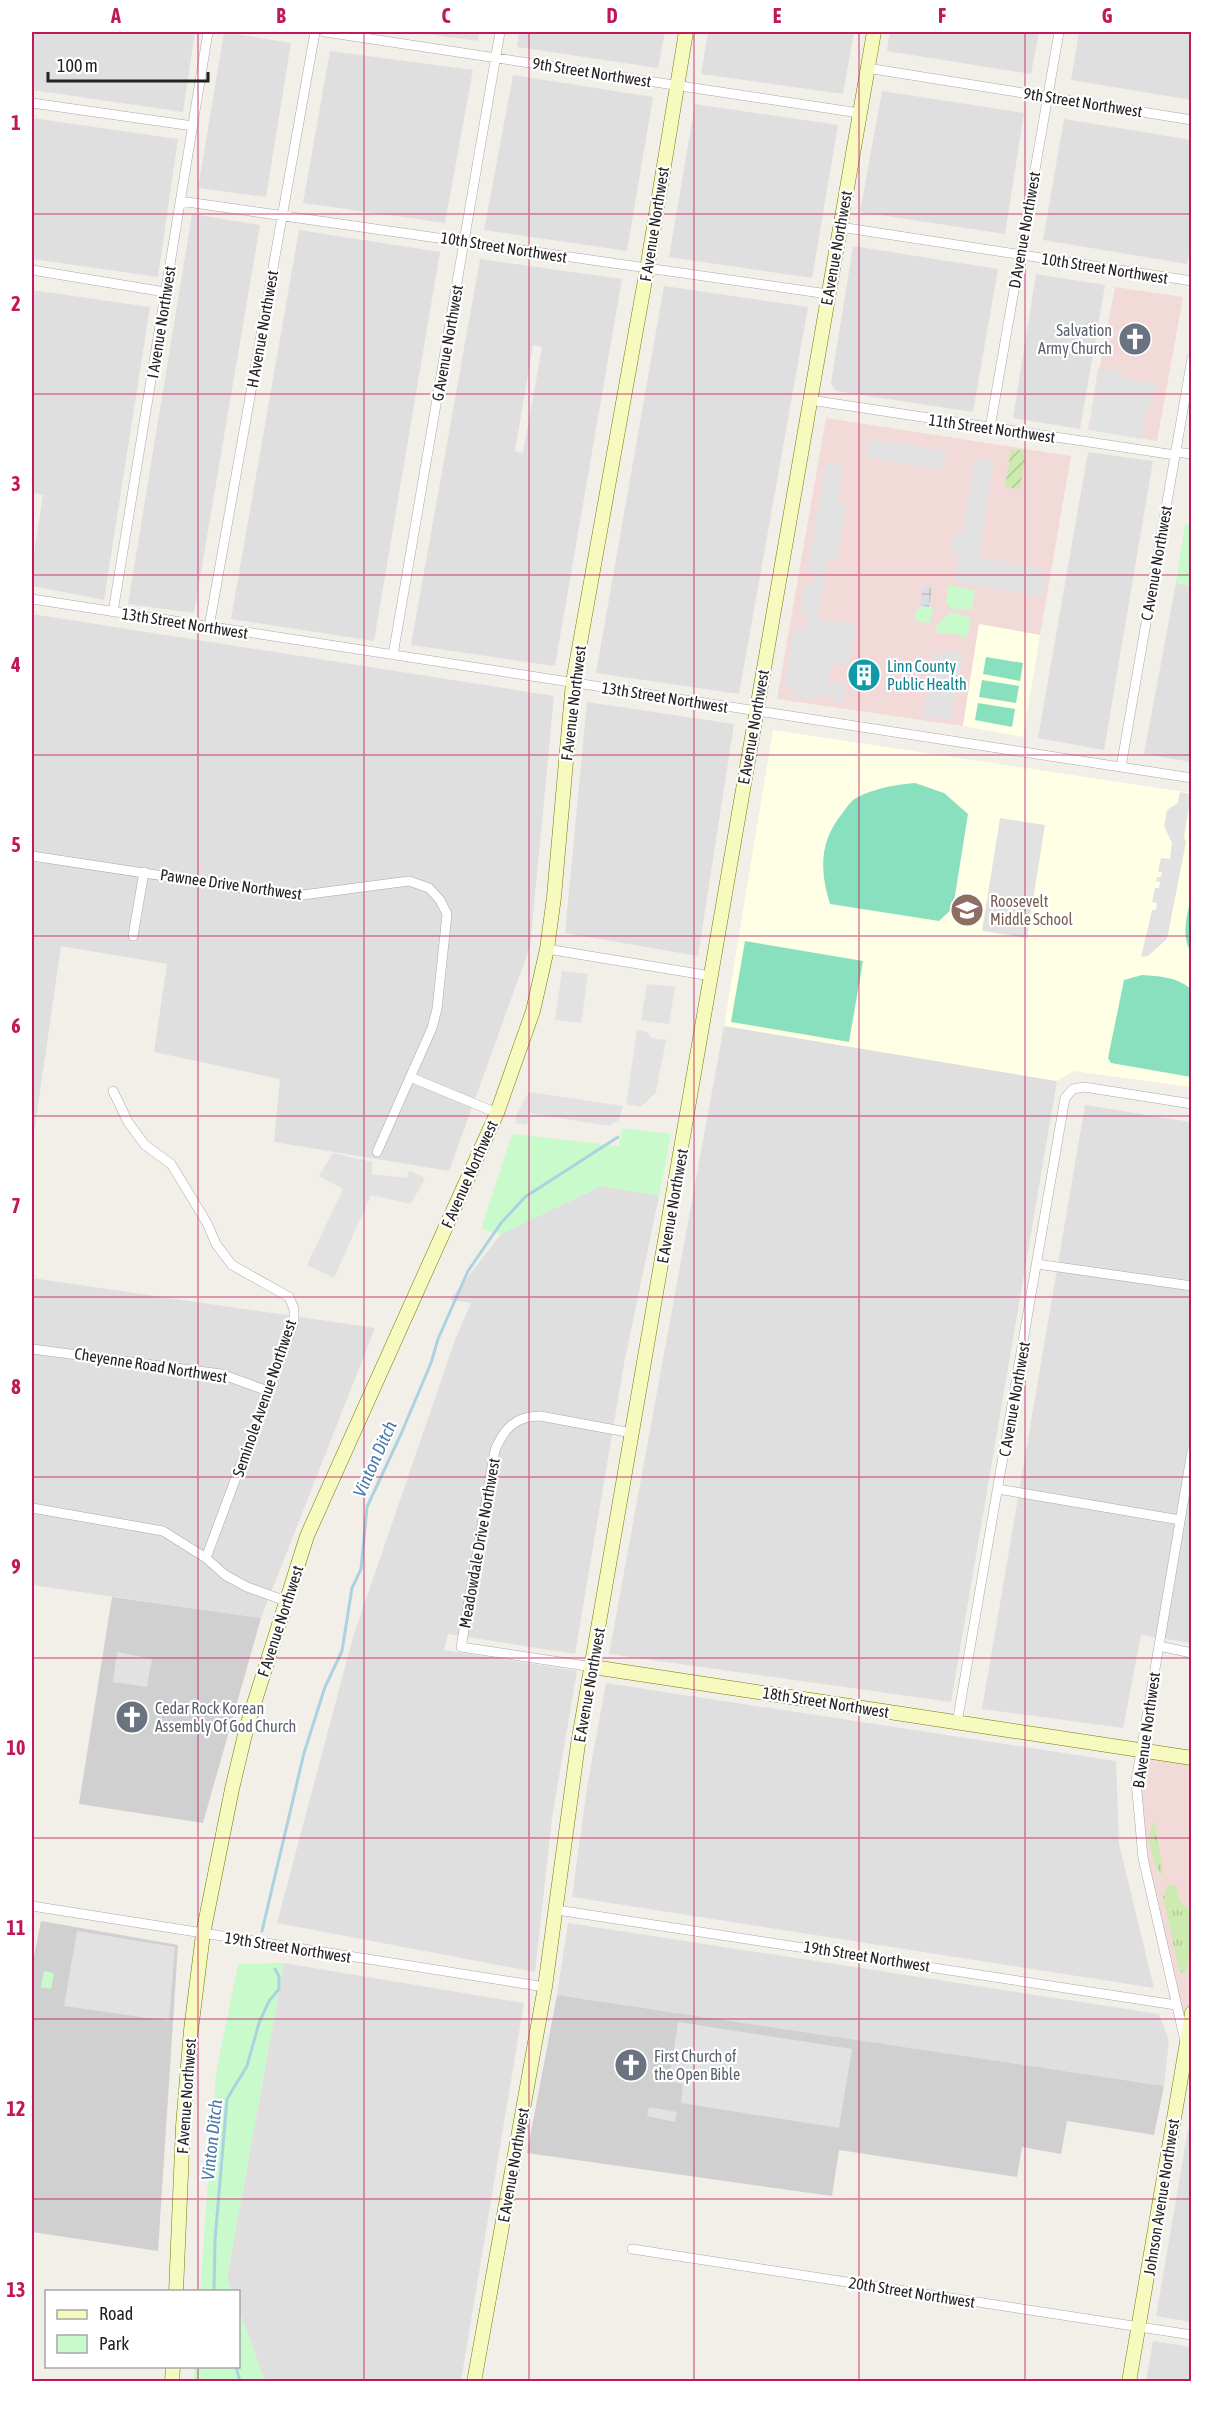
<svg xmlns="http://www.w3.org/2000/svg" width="1223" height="2413" font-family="'Asap Condensed',sans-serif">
	<defs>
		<pattern id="grass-tufts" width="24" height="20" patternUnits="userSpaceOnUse" patternTransform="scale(1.5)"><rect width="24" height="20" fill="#cdebb0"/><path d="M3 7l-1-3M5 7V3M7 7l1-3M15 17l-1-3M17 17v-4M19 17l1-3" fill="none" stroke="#b0c997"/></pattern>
		<pattern id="garden-furrows" width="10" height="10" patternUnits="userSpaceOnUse" patternTransform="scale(1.5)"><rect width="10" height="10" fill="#cdebb0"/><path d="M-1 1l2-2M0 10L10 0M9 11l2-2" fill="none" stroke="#b0c997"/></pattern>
		<pattern id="plaza-grid" width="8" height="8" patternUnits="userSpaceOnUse" patternTransform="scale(1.5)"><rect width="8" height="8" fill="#dddde8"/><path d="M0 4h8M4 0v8" fill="none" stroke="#bdbdc7"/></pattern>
	</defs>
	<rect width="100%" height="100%" fill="#f2efe9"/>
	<!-- residential -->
	<path fill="#e0dfdf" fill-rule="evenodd" d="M32,32H195L183,112L32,90Z
		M224,32L291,43L266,197L198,188Z
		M412,32H479L478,41Z
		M519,32H665L658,68L517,47Z
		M708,32H854L843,94L701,74Z
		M890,32H1039L1031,74L887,51Z
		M1079,32H1191V100L1071,80Z
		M330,51L473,70L445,223L303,203Z
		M513,75L653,97L627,251L484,230Z
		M882,91L1024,113L1005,234L860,212Z
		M695,104L838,125L812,278L669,257Z
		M32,118L178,139L158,277L32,259Z
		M1064,119L1191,140L1192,239L1187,264L1043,240Z
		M192,214L260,225L194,613L128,604Z
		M299,230L440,252L374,641L231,619Z
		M853,246L998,269L973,412L836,391L831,383Z
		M480,259L622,279L555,666L411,645ZM533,345L542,347L523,453L515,451Z
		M1036,274L1105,285L1080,429L1013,418Z
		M664,286L808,307L739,694L596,673Z
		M32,290L150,307L104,600L32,586V566L43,495L34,493L32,505Z
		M1088,452L1153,461L1104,750L1038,738Z
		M1176,583L1191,586V762L1144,754Z
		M32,614L554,696L530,947L449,1171L274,1142L280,1079L154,1052L167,964L61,946L32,1147Z
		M587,702L734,724L698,956L565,933Z
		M724,1026L1057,1081L951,1702L609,1654Z
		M1085,1105L1191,1122V1643L1141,1635L1123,1728L982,1709Z
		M601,1186L659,1196L624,1364L575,1654L448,1634L444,1650L577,1671L552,1818L535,1972L277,1923L353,1637L455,1340L471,1303L450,1300L501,1234Z
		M32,1278L375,1328L261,1618L32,1585Z
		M606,1683L1116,1761L1119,1844L1154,1988L572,1897L587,1787Z
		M568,1923L1159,2014L1169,2040L1164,2086L557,1995Z
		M284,1963L524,2003L461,2381H265L239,2310L238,2292L232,2291L227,2278Z
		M1191,2112V2322L1156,2316Z
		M1153,2341L1191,2347V2381H1146Z"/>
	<!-- commercial -->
	<path fill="#f2dad9" d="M1115,287L1183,297L1157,441L1088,429Z
		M826,418L1071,456L1040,635L979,624L963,726L777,699Z
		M1141,1749L1191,1758V2079L1180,2078L1186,2044L1138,1815Z"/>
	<!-- education -->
	<path fill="#ffffe5" d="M979,624L1040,635L1023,737L963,726Z
		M773,730L1191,793V1087L1073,1071L1057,1081L724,1026Z"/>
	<!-- religious -->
	<path fill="#d0d0d0" d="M112,1597L261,1618L203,1823L79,1804Z
		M41,1921L178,1945L158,2251L32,2232V1966Z
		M557,1995L1164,2086L1154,2135L1067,2121L1061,2154L1022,2147L1017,2177L839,2150L832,2196L527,2153Z"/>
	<!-- grass -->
	<path fill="url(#grass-tufts)" d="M1155,1821L1163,1874L1162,1875C1152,1865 1144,1832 1155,1821Z
		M1173,1885L1177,1887L1179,1901L1191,1911V1951L1185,1974L1179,1971L1163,1896L1168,1886Z"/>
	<!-- park -->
	<path fill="#c8facc" d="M1185,524L1191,525V586L1176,583Z
		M948,585L975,590L972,610L952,609L946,602Z
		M922,605L933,607L930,623L915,621L916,612Z
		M952,612L971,618L968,634L963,638L955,634L937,633L936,631L937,624Z
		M622,1128L671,1134L659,1196L601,1186L501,1234L481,1229L512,1134L619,1146Z
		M284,1963L227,2278L232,2291H200L216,2074L238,1964Z
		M44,1971L54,1973L51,1989L41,1987Z
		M239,2310L265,2381H193L195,2367L238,2366Z"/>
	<!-- garden -->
	<path fill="url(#garden-furrows)" d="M1011,449L1026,451L1020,489L1005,487Z"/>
	<!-- pitch -->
	<path fill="#88e0be" d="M986,657L1023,663L1020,681L983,674Z
		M982,680L1019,686L1016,703L979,697Z
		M978,703L1015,709L1012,727L975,720Z
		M915,783L944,793L968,814L953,908L939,921L830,904C820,871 819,843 841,815C845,810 850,801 856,798C875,788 894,785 915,783Z
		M1191,895V952C1180,935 1188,914 1191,895Z
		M745,941L863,961L849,1042L731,1022Z
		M1142,975C1160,976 1177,977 1191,989V1077L1111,1063L1108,1058L1124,980Z"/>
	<!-- parking -->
	<path fill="#e2e2e2" d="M1098,368L1122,372V378L1156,384L1152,406H1147L1142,439L1089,430Z
		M870,439L946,451L943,470L867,457Z
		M975,459L994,462L979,557L1042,568L1045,580L1043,597L954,581L959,553L950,551L953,534H962Z
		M826,463L843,466L837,501L847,503L837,560L828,559L818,618L856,625L849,664L832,662L828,682L846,685L843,704L835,702V698L821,695L819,691L817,700L791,696L792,687L784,685L794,628L805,630L807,615L800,614L805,583L814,585L815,574L807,572Z
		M945,650L963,654L951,720L923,715L934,653L944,654Z
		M1180,792L1191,794L1184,838L1186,842L1167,939L1148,956L1141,957L1152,910H1156L1157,903L1152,902L1155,888H1159L1160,882L1156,881L1157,877H1161L1162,872H1158L1161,858L1170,859L1172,843L1164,826L1167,810L1178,803Z
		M1000,818L1045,825L1027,938L982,931Z
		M562,971L588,974L581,1023L555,1020Z
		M647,984L675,987L669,1024L641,1020Z
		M637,1030L647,1032L652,1038L666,1040L656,1092L641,1107L626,1104Z
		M529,1092L623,1106L619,1120L609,1126L529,1113L527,1125L515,1123L517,1113Z
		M333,1153L372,1162V1174L407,1178L409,1170L425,1178L411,1204L371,1195L334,1278L307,1265L343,1189L319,1176Z
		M117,1652L152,1659L147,1687L113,1682Z
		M77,1931L175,1947L169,2021L64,2006Z
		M678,2022L852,2049L839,2128L681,2103L683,2084L669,2081Z
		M649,2107L677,2112L675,2122L647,2116Z"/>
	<!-- plaza -->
	<path fill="url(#plaza-grid)" d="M923,586L932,588L929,607L920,605Z"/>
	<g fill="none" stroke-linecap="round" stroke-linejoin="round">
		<!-- stream -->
		<path stroke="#aad3df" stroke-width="3" d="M262,1931L304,1753L325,1687L342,1651L352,1588L361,1569L367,1507L401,1434L431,1363L438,1339L468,1271L501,1223L525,1197L618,1137
			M214,2292L215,2240L227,2099L247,2066L259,2023L269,2001L279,1989V1976L275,1969
			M236,2366L240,2382"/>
		<!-- street casing -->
		<g stroke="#a9a9a9" stroke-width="10">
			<path id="street" d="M325,32L859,113
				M867,68L1192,120
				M32,103L193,126
				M180,201L828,294
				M840,227L1192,281
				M32,270L165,292
				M810,400L1175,455
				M990,428L1059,32
				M1175,452L1192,454
				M32,599L1192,778
				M113,612L208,32
				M209,627L315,32
				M393,655L500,32
				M1121,767L1192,358
				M32,856L295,896L409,881L429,888L440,900L447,914L437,1009L432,1028L377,1152
				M133,936L144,872
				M547,949L711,976
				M410,1077L497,1113
				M113,1091L128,1122L145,1145L171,1164L207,1223L216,1244L232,1265L289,1297L294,1309V1322L206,1558
				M1037,1264L1192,1286
				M32,1349L221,1374L268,1391
				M998,1489L1180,1520
				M32,1508L163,1531L206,1558L225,1575L247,1587L286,1601
				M1159,1646L1192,1653
				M593,1667L461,1647L495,1450C504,1429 515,1416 540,1416L632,1433
				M957,1723L1065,1098L1073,1089L1084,1087L1192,1104
				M32,1906L545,1987
				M557,1910L1176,2005
				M1185,2041L1143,1858L1136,1781L1192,1451
				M632,2249L1192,2335"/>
		</g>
		<!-- secondary casing -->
		<g stroke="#707d05" stroke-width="15">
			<path id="secondary" d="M593,1667L1192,1758
				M176,2292L183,2126L191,2030L203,1934L232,1789L247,1726L307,1536L497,1113L533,1011L547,949L554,897L573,682L647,269L686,32
				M172,2382L173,2366
				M474,2382L545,1987L578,1744L874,32
				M1129,2382L1192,2013"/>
		</g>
		<!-- street -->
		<use href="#street" stroke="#fff" stroke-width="9"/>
		<!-- secondary -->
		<use href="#secondary" stroke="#f7fabf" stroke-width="14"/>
	</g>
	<!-- grid -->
	<path fill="none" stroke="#c2185b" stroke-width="1.5" stroke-opacity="0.55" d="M198,32V2292M364,32V2382M529,32V2382M694,32V2382M859,32V2382M1025,32V2382M32,214H1192M32,394H1192M32,575H1192M32,755H1192M32,936H1192M32,1116H1192M32,1297H1192M32,1477H1192M32,1658H1192M32,1838H1192M32,2019H1192M32,2199H1192M198,2366V2382"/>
	<!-- icons -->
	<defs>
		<g id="church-disc" transform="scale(1.725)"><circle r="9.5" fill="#6b7280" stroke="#fff"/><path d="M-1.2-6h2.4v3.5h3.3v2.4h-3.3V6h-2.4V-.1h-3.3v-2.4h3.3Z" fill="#fff"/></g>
		<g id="building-disc" transform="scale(1.725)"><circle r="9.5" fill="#0f9aa8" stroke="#fff"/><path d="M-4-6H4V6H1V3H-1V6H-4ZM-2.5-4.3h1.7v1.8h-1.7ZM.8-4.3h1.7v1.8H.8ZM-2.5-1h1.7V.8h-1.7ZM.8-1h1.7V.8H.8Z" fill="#fff"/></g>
		<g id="school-disc" transform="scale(1.725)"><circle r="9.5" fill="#8d6e63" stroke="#fff"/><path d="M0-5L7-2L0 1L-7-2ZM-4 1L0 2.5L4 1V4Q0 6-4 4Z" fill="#fff"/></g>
	</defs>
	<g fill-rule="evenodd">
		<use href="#church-disc" x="1135" y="339"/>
		<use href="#building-disc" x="864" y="675"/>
		<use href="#school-disc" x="967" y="910"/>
		<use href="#church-disc" x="132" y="1717"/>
		<use href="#church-disc" x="631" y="2065"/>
	</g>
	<g text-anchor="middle" stroke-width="4.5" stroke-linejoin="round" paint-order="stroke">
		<!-- street labels -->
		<g font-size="16" fill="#222" stroke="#fff">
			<text transform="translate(592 72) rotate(9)" y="6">9th Street Northwest</text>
			<text transform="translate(1083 102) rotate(9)" y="6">9th Street Northwest</text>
			<text transform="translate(654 224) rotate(-81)" y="6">F Avenue Northwest</text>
			<text transform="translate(1024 230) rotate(-80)" y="6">D Avenue Northwest</text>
			<text transform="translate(504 247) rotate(9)" y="6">10th Street Northwest</text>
			<text transform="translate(836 248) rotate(-80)" y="6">E Avenue Northwest</text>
			<text transform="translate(1105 268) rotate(9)" y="6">10th Street Northwest</text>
			<text transform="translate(161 322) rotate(-81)" y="6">I Avenue Northwest</text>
			<text transform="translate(262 329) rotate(-80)" y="6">H Avenue Northwest</text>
			<text transform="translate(447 343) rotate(-80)" y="6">G Avenue Northwest</text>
			<text transform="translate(992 428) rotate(8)" y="6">11th Street Northwest</text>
			<text transform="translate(1156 563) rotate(-80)" y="6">C Avenue Northwest</text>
			<text transform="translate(185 623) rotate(9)" y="6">13th Street Northwest</text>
			<text transform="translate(665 697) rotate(9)" y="6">13th Street Northwest</text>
			<text transform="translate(573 703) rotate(-83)" y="6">F Avenue Northwest</text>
			<text transform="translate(753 727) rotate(-80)" y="6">E Avenue Northwest</text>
			<text transform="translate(231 884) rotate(8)" y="6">Pawnee Drive Northwest</text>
			<text transform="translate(469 1174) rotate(-66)" y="6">F Avenue Northwest</text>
			<text transform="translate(672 1206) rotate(-80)" y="6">E Avenue Northwest</text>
			<text transform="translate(151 1365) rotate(9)" y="6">Cheyenne Road Northwest</text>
			<text transform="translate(264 1398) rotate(-71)" y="6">Seminole Avenue Northwest</text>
			<text transform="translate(1014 1399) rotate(-80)" y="6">C Avenue Northwest</text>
			<text transform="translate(479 1543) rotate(-80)" y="6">Meadowdale Drive Northwest</text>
			<text transform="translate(280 1621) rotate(-72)" y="6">F Avenue Northwest</text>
			<text transform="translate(589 1685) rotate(-80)" y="6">E Avenue Northwest</text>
			<text transform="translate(826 1702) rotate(9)" y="6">18th Street Northwest</text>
			<text transform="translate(1146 1730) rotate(-82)" y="6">B Avenue Northwest</text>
			<text transform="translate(288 1947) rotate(9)" y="6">19th Street Northwest</text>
			<text transform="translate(867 1956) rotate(9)" y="6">19th Street Northwest</text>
			<text transform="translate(186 2096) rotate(-86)" y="6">F Avenue Northwest</text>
			<text transform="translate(513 2165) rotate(-80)" y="6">E Avenue Northwest</text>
			<text transform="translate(1161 2197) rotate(-81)" y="6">Johnson Avenue Northwest</text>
			<text transform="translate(912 2292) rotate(9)" y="6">20th Street Northwest</text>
		</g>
		<!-- worship labels -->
		<g font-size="16" fill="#5b616d" stroke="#fff" text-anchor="start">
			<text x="1112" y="336" text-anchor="end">Salvation<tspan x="1112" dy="18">Army Church</tspan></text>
			<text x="155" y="1714">Cedar Rock Korean<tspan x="155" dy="18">Assembly Of God Church</tspan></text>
			<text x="654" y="2062">First Church of<tspan x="654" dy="18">the Open Bible</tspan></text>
		</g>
		<!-- culture labels -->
		<g font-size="16" fill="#0d838f" stroke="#fff" text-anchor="start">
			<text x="887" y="672">Linn County<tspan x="887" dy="18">Public Health</tspan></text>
		</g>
		<!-- education labels -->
		<g font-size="16" fill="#785e54" stroke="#fff" text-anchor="start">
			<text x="990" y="907">Roosevelt<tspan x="990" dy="18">Middle School</tspan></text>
		</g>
		<!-- water labels -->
		<g font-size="18" font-style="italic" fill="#4a7aab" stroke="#fff">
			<text transform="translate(375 1459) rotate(-66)" y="6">Vinton Ditch</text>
			<text transform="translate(212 2140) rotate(-84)" y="6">Vinton Ditch</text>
		</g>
	</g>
	<!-- border -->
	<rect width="1223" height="2413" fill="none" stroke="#ffffff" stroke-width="66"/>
	<!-- legend -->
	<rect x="45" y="2290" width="195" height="78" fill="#ffffff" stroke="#a7a7a7" stroke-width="1.5"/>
	<rect x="57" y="2310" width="30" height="9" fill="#f7fabf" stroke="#a7a7a7" stroke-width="1.5"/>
	<text x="99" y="2320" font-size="18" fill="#222222">Road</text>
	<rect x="57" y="2335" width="30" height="18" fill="#c8facc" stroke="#a7a7a7" stroke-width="1.5"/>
	<text x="99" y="2350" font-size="18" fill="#222222">Park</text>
	<!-- scale -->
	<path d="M48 72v9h160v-9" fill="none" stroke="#222222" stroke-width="3"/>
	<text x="57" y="72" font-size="18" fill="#222222" stroke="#ffffff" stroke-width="4.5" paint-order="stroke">100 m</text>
	<rect x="33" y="33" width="1157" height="2347" fill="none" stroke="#c2185b" stroke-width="2"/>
	<g font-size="20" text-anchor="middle" font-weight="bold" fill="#c2185b">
		<text x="116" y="23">A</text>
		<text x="281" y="23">B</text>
		<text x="446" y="23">C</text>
		<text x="612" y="23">D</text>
		<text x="777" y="23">E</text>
		<text x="942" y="23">F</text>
		<text x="1107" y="23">G</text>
		<text x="16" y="130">1</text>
		<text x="16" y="311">2</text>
		<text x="16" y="491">3</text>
		<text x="16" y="672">4</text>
		<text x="16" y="852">5</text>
		<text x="16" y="1033">6</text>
		<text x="16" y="1213">7</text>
		<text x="16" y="1394">8</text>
		<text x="16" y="1574">9</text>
		<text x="16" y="1755">10</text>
		<text x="16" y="1935">11</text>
		<text x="16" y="2116">12</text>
		<text x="16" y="2297">13</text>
	</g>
</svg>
